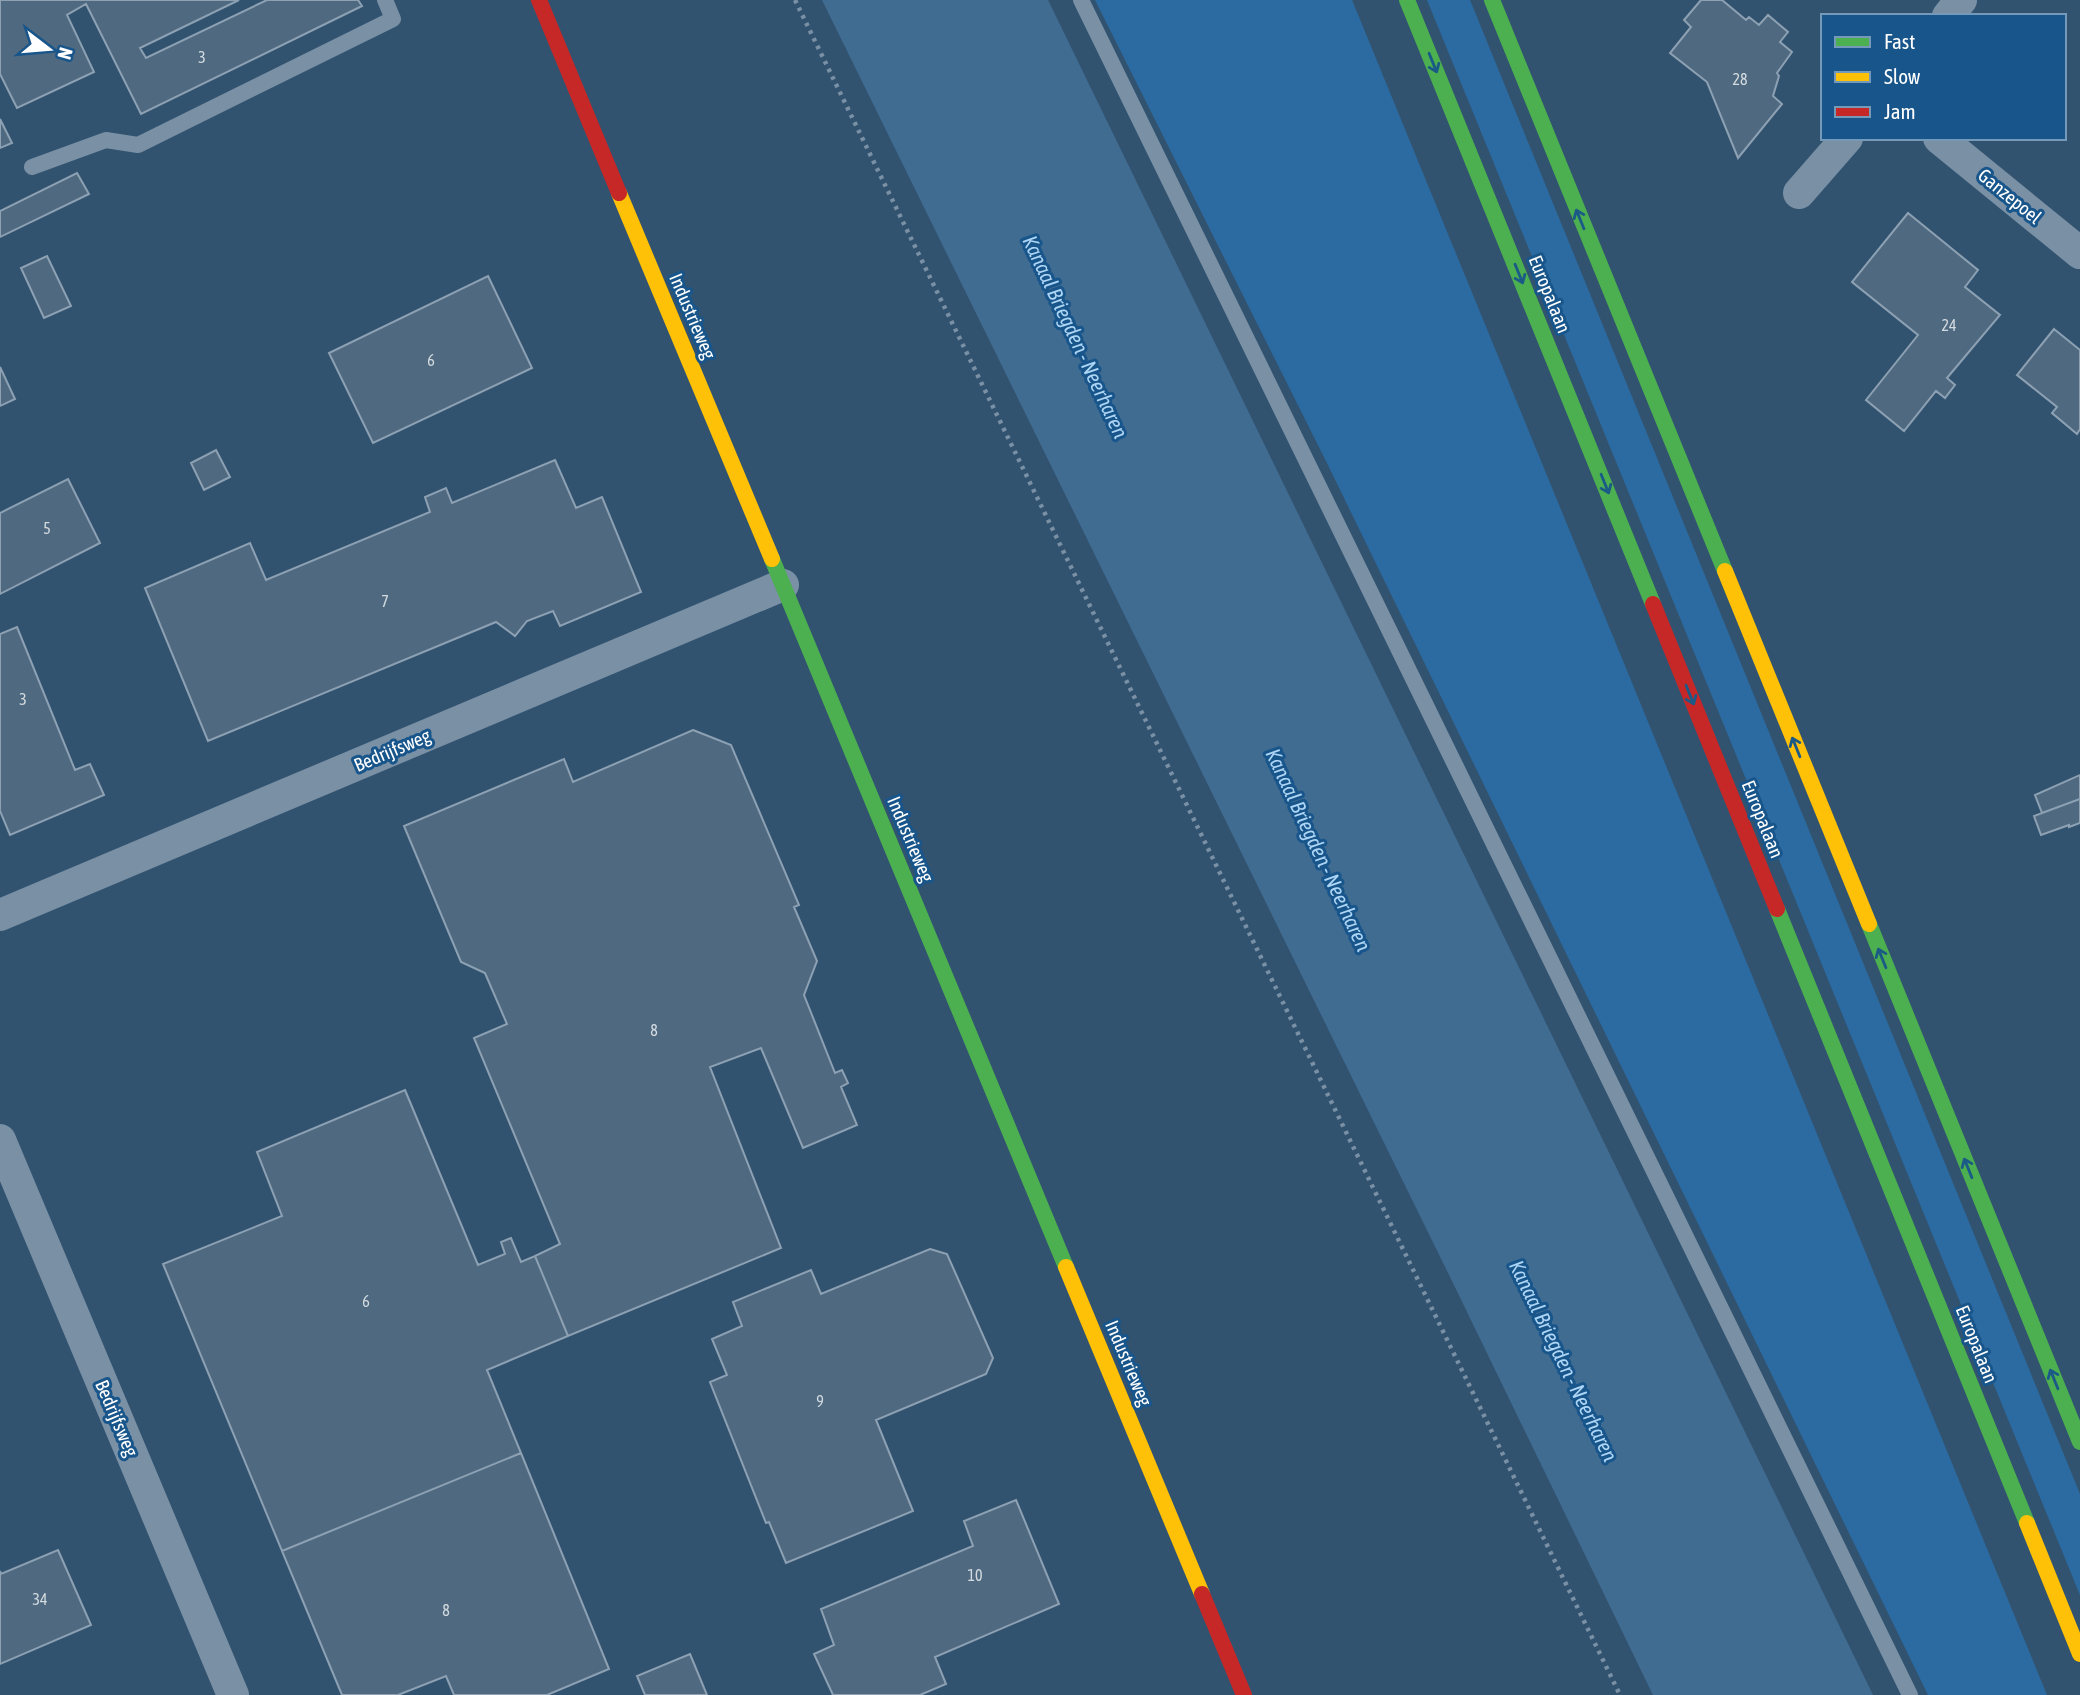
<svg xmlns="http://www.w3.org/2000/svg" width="2080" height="1695" font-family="'Asap Condensed',sans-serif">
	<rect width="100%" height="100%" fill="#325370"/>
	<!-- green -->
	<path fill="#2c6ba1" d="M1095,0H1352L2047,1695H1928L1325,459Z
		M1427,0H1470L2080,1494V1595Z"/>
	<!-- water -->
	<path fill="#416c92" d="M822,0H1048L1873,1695H1653L1453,1283Z"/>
	<!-- building -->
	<path fill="#4f6a80" stroke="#8da1b3" stroke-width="2" d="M0,0H239L140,48L146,58L267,0H358L362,6L141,114L86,4L67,15L94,72L17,108L0,74Z
		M1701,0H1722L1746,20L1749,17L1759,25L1768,15L1788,32L1780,42L1792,52L1777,73L1779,76L1773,96L1782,104L1738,158L1707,82L1670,53L1691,27L1684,20Z
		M0,119L12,143L0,148Z
		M77,173L89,194L0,237V211Z
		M1908,213L1978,270L1965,287L2000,315L1947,378L1955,385L1945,398L1936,391L1904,431L1866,400L1918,335L1852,282Z
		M47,256L71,306L44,318L21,268Z
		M488,276L532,368L373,443L329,353Z
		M2054,329L2080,350V429L2077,434L2052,413L2057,407L2017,375Z
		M0,367L15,399L0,406Z
		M216,450L230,477L204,490L191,463Z
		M555,460L576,508L602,497L641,592L560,626L553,611L527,621L515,636L496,622L208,741L145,588L250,543L266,580L430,512L425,497L446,488L452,503Z
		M68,479L100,543L0,594V513Z
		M17,627L75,770L90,764L104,795L10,835L0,811V634Z
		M693,730L731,745L799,905L794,907L817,961L804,995L835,1073L842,1070L848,1083L841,1087L857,1125L803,1148L761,1048L710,1067L781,1248L568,1336L535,1256L560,1244L474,1038L507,1024L485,973L461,962L404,826L564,759L573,782Z
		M2080,775V799L2042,813L2035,795Z
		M2080,799V823L2069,827V825L2041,835L2034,816Z
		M405,1090L478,1265L505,1254L501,1242L511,1238L521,1262L535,1256L568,1336L487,1370L521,1453L282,1551L163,1264L282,1216L257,1152Z
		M930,1249L947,1254L993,1358L986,1374L876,1420L913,1511L786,1563L769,1522L766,1523L710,1382L727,1375L712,1339L742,1326L733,1302L811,1270L821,1294Z
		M521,1453L609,1669L547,1695H454L446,1676L398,1695H342L282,1551Z
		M1016,1500L1059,1604L935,1657L946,1684L920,1695H833L814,1654L834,1645L821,1609L973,1546L964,1521Z
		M58,1550L91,1625L0,1664V1571L1,1574Z
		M690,1654L707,1695H645L637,1676Z"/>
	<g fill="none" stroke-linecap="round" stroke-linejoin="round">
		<!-- path -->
		<path stroke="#7990a5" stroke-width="4.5" stroke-dasharray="3.5 5" stroke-linecap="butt" d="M795,0L1620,1695"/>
		<!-- lane -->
		<path stroke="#7990a5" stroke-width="16" d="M1081,0L1910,1695
			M32,167L106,140L138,145L393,19L385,0"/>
		<!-- street -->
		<path stroke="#7990a5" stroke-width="32" d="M1948,16L1961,0
			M1939,138L2080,253
			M1799,193L1847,138
			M0,915L783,585
			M0,1140L233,1695"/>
		<!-- fast -->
		<path stroke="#4caf50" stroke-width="16" d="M1407,0L1653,604
			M1492,0L1725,571
			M772,559L1066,1267
			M1777,909L2027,1523
			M1869,924L2080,1442"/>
		<!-- slow -->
		<path stroke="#ffc107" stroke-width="16" d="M619,193L772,559
			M1725,571L1869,924
			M1066,1267L1202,1594
			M2027,1523L2080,1654"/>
		<!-- jam -->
		<path stroke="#c62828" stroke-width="16" d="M539,0L619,193
			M1653,604L1777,909
			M1202,1594L1244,1695"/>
	</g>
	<!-- one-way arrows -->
	<defs><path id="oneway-shaft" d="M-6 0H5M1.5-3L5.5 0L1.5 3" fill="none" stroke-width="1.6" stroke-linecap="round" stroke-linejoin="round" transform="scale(1.75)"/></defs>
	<g stroke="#1b5a87">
		<use href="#oneway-shaft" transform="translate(1433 63) rotate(68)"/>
		<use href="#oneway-shaft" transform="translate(1580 219) rotate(-112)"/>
		<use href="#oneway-shaft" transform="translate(1519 274) rotate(68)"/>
		<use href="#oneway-shaft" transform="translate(1605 484) rotate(68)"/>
		<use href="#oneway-shaft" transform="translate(1690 695) rotate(68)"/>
		<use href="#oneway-shaft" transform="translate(1796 747) rotate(-112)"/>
		<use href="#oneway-shaft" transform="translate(1882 958) rotate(-112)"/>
		<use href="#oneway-shaft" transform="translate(1968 1168) rotate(-112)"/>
		<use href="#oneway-shaft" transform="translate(2054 1379) rotate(-112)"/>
	</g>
	<g text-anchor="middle" stroke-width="6" stroke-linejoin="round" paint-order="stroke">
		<!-- number labels -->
		<g font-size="16" fill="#d3dadf">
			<text x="202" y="63">3</text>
			<text x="1740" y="85">28</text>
			<text x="1949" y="331">24</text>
			<text x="431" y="366">6</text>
			<text x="47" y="534">5</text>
			<text x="385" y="607">7</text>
			<text x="23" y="705">3</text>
			<text x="654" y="1036">8</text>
			<text x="366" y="1307">6</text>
			<text x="820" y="1407">9</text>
			<text x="975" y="1581">10</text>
			<text x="40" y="1605">34</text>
			<text x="446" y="1616">8</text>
		</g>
		<!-- street labels -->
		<g font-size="19" fill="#fff" stroke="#18558a">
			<text transform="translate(2010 196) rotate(39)" y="7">Ganzepoel</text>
			<text transform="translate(1550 294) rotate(68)" y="7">Europalaan</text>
			<text transform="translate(693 316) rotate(67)" y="7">Industrieweg</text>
			<text transform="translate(392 750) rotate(-23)" y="7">Bedrijfsweg</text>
			<text transform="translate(1763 819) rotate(68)" y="7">Europalaan</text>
			<text transform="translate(911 839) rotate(67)" y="7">Industrieweg</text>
			<text transform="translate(1977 1344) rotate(68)" y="7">Europalaan</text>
			<text transform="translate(1129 1363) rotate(67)" y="7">Industrieweg</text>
			<text transform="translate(117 1418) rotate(67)" y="7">Bedrijfsweg</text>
		</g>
		<!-- water labels -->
		<g font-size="21" font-style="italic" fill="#add5f5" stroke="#18558a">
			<text transform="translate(1075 337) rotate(65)" y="7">Kanaal Briegden - Neerharen</text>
			<text transform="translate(1318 850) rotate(65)" y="7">Kanaal Briegden - Neerharen</text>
			<text transform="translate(1563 1361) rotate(64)" y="7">Kanaal Briegden - Neerharen</text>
		</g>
	</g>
	<!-- legend -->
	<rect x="1821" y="14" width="245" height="126" fill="#18558a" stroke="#7499b9" stroke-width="2"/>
	<rect x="1835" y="37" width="35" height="10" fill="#4caf50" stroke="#7499b9" stroke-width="2"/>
	<text x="1884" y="49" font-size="21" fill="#ffffff">Fast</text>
	<rect x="1835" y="72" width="35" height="10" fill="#ffc107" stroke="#7499b9" stroke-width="2"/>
	<text x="1884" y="84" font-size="21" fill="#ffffff">Slow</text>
	<rect x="1835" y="107" width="35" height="10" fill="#c62828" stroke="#7499b9" stroke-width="2"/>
	<text x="1884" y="119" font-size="21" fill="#ffffff">Jam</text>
	<!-- north arrow -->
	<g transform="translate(49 49) rotate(106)" stroke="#18558a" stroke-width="5" paint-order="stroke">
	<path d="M0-5L12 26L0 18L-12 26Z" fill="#ffffff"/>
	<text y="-10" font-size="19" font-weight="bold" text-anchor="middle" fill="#ffffff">N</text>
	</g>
</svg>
